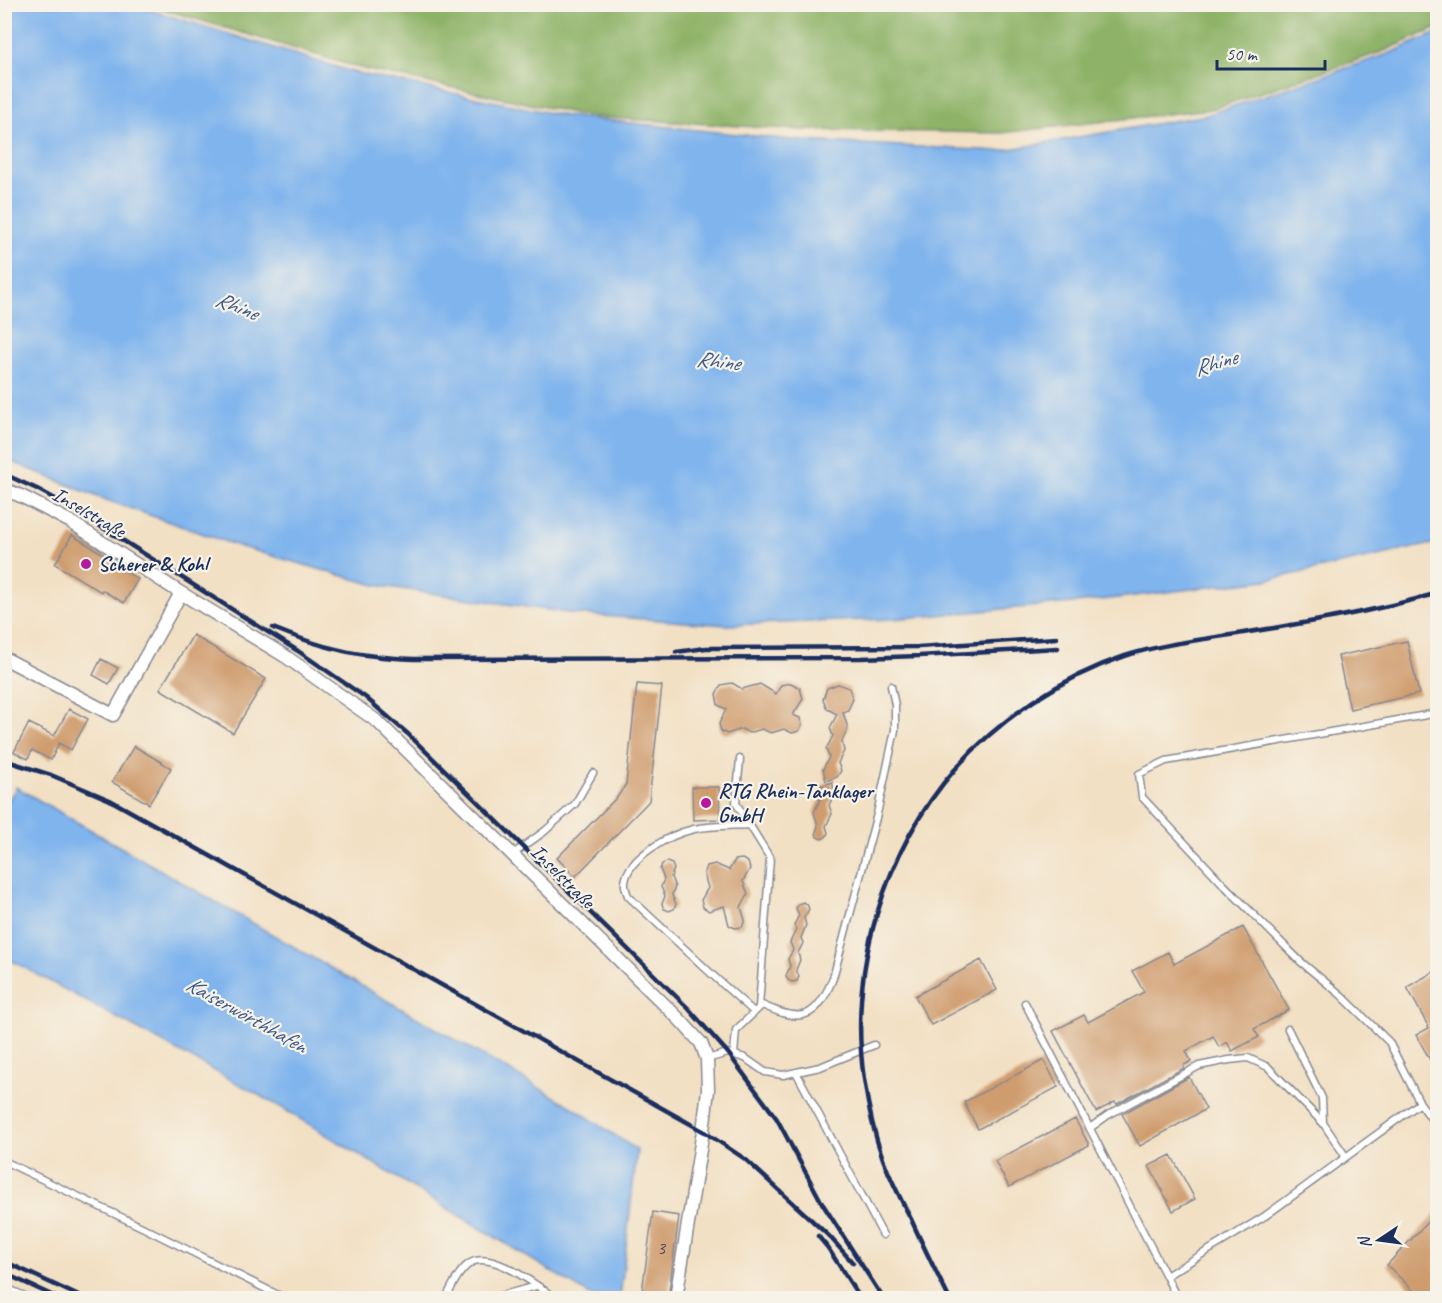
<svg xmlns="http://www.w3.org/2000/svg" width="1442" height="1303" font-family="Caveat,sans-serif">
	<rect width="100%" height="100%" fill="#f7f3e8"/>
	<filter id="ink" filterUnits="userSpaceOnUse"><feTurbulence type="fractalNoise" baseFrequency=".0167" numOctaves="2"/><feDisplacementMap in="SourceGraphic" scale="12" xChannelSelector="R" yChannelSelector="G"/><feConvolveMatrix kernelMatrix="1 2 1 2 8 2 1 2 1" color-interpolation-filters="sRGB"/></filter>
	<filter id="wash" filterUnits="userSpaceOnUse"><feTurbulence type="fractalNoise" baseFrequency=".008" numOctaves="4" result="noise"/><feDisplacementMap in="SourceGraphic" scale="24" xChannelSelector="R" yChannelSelector="G"/><feGaussianBlur stdDeviation="1.35" result="paint"/><feColorMatrix in="noise" values="0 0 0 0 0 0 0 0 0 0 0 0 0 0 0 0 0 1.4 0 .05"/><feComposite in="paint" operator="in"/></filter>
	<g filter="url(#wash)">
		<rect width="100%" height="100%" fill="#f2e0c4"/>
		<!-- forest -->
		<path fill="#8eb268" stroke="#547063" stroke-width="1.5" d="M1437,4V28L1384,51L1212,109L1001,133L804,130L593,117L363,69L149,5Z"/>
		<!-- water -->
		<path fill="#7fb4ed" stroke="#4d72a6" stroke-width="1.5" d="M4,5H134L356,73L565,116L803,141L999,151L1207,115L1388,54L1437,33V543L1267,580L1084,602L892,619L727,625L575,614L375,585L238,546L98,497L5,459Z
			M16,787L574,1108L637,1150L620,1298H595L279,1106L5,957V798L9,800Z"/>
		<g id="blocks">
			<!-- building -->
			<path fill="#cf9c6e" d="M72,535L118,563L116,566L138,579L124,603L102,590L101,592L55,564Z
				M193,635L266,679L233,733L160,689Z
				M1407,641L1419,694L1350,709L1338,656Z
				M101,659L118,668L109,684L93,675Z
				M732,683L742,689L760,684L776,694L781,685L791,683L800,688L803,699L793,715L800,718L802,725L799,731L792,733L784,729L771,733L762,729L749,733L742,729L727,734L721,731L719,724L726,709L718,705L716,694L721,685Z
				M637,684L662,686L649,801L575,877L557,858L618,796L626,784Z
				M838,684L849,688L853,699L848,710L843,712L848,729L842,741L844,751L838,763L841,771L837,777L826,781L823,769L829,757L826,749L833,736L830,728L837,714L827,709L823,699L827,688Z
				M69,709L88,719L71,750L59,743L51,760L32,750L28,759L14,752L29,723L54,736Z
				M134,746L171,768L149,804L112,782Z
				M832,782L835,793L829,805L832,814L826,826L828,833L826,837L822,839L817,837L816,832L818,826L814,812L820,800L817,792L820,786Z
				M692,787H719L720,819L693,820Z
				M742,859L748,862L750,869L743,881L748,894L741,907L745,920L742,927L735,928L729,925L724,906L709,911L703,907L701,900L708,888L704,874L707,866L715,864L729,870L735,860Z
				M667,862L672,864L674,869L671,877L675,887L672,895L676,904L674,909L669,911L664,909L662,904L665,896L661,887L664,879L660,869L662,864Z
				M803,902L807,904L809,909L804,918L806,925L801,938L803,943L798,953L800,960L796,970L799,976L797,981L792,982L788,980L786,976L790,966L788,959L793,950L790,942L796,930L794,925L799,915L796,908L798,904Z
				M1243,927L1289,1010L1254,1029L1259,1037L1232,1051L1227,1042L1219,1047L1213,1036L1186,1051L1191,1061L1183,1066L1184,1068L1117,1104L1115,1102L1096,1112L1053,1031L1084,1015L1088,1022L1144,992L1132,971L1168,952L1174,964Z
				M981,960L997,990L931,1025L915,996Z
				M1437,970V1072L1416,1035L1429,1028L1407,987Z
				M1044,1060L1058,1087L978,1129L964,1102Z
				M1189,1077L1206,1109L1140,1146L1122,1114Z
				M1075,1119L1089,1145L1009,1187L995,1161Z
				M1171,1155L1195,1199L1173,1211L1149,1166Z
				M653,1212L679,1216L668,1299H641Z
				M1437,1212V1299H1422L1387,1265Z"/>
		</g>
	</g>
	<g filter="url(#ink)">
		<use href="#blocks" fill-opacity="0" stroke="#868891" stroke-width="1.5"/>
		<g fill="none" stroke-linecap="round" stroke-linejoin="round">
			<!-- lane casing -->
			<g stroke="#868891" stroke-width="9">
				<path id="lane" d="M740,759L736,803L770,858L759,1007
					M750,825C732,826 712,825 694,829C671,834 627,857 625,883C624,887 627,892 628,896L718,980L754,1012
					M513,854L545,831L575,804L593,773
					M1025,1003L1166,1276
					M1288,1029L1322,1098L1323,1123
					M734,1055L736,1030L762,1005C802,1023 816,1020 833,978L877,814L895,730V705L891,686
					M707,1059L728,1053L745,1058L765,1072L783,1075L820,1067L874,1045
					M796,1072L883,1235
					M1420,1103L1389,1042L1341,995L1301,962L1223,884L1142,797L1139,774L1166,761L1438,713
					M1090,1128L1108,1115L1199,1066L1229,1060L1248,1058L1268,1067L1323,1123L1346,1157
					M4,1161L144,1228L284,1298
					M4,1287L29,1298
					M446,1298C452,1287 458,1272 469,1264C490,1248 537,1286 555,1298
					M492,1298L536,1286
					M1166,1298L1175,1294L1166,1276L1265,1216L1420,1103L1438,1128"/>
			</g>
			<!-- street casing -->
			<g stroke="#868891" stroke-width="15">
				<path id="street" d="M4,489L23,497L69,521L181,593L285,656L378,722L680,1020L701,1043L707,1059L708,1090L703,1131L676,1298
					M4,658L113,715L181,593"/>
			</g>
			<!-- lane -->
			<use href="#lane" stroke="#fff" stroke-width="6"/>
			<!-- street -->
			<use href="#street" stroke="#fff" stroke-width="12"/>
			<!-- rail -->
			<path stroke="#1b2f5e" stroke-width="4.5" d="M4,474L37,489L70,507L298,651L365,697L408,734L688,1008L728,1053L777,1119L822,1203L883,1298
				M273,628C295,637 317,645 340,650C364,656 390,658 414,659L861,658L919,656L1058,648
				M676,652L706,648L918,647L1057,638
				M4,760L51,775L110,800L703,1131L745,1159L830,1237L853,1263
				M818,1236L828,1248L860,1298
				M4,1261L83,1298
				M4,1273L58,1298
				M949,1298C936,1272 923,1246 911,1219C901,1200 891,1180 883,1159C874,1134 868,1106 864,1079C848,970 884,850 957,767C1001,718 1062,677 1125,656C1165,643 1208,639 1249,632C1312,622 1376,611 1438,593"/>
		</g>
	</g>
	<!-- markers -->
	<g fill="#b5179e" stroke="#f7f3e8" stroke-width="2">
		<circle cx="86" cy="564" r="6"/>
		<circle cx="706" cy="803" r="6"/>
	</g>
	<g text-anchor="middle" stroke-width="4.5" stroke-linejoin="round" paint-order="stroke">
		<!-- number labels -->
		<g font-size="18" fill="#484a62">
			<text x="661" y="1254">3</text>
		</g>
		<!-- street labels -->
		<g font-size="21" fill="#1b2f5e" stroke="#f7f3e8">
			<text transform="translate(89 512) rotate(30)" y="7">Inselstraße</text>
			<text transform="translate(563 876) rotate(45)" y="7">Inselstraße</text>
		</g>
		<!-- poi labels -->
		<g font-size="21" font-weight="bold" fill="#1b2f5e" stroke="#f7f3e8" text-anchor="start">
			<text x="98" y="571">Scherer &amp; Kohl</text>
			<text x="718" y="798">RTG Rhein-Tanklager<tspan x="718" dy="24">GmbH</tspan></text>
		</g>
		<!-- water labels -->
		<g font-size="22" font-style="italic" fill="#395789" stroke="#f7f3e8">
			<text transform="translate(237 305) rotate(21)" y="8">Rhine</text>
			<text transform="translate(718 360) rotate(6)" y="8">Rhine</text>
			<text transform="translate(1215 362) rotate(-17)" y="8">Rhine</text>
			<text transform="translate(247 1014) rotate(29)" y="8">Kaiserwörthhafen</text>
		</g>
	</g>
	<!-- margin -->
	<rect width="1442" height="1303" fill="none" stroke="#f7f3e8" stroke-width="24"/>
	<!-- north arrow -->
	<g transform="translate(1379 1240) rotate(257)" stroke="#f7f3e8" stroke-width="4.5" paint-order="stroke">
	<path d="M0-4.5L10 22L0 15L-10 22Z" fill="#1b2f5e"/>
	<text y="-9" font-size="16" font-weight="bold" text-anchor="middle" fill="#1b2f5e">N</text>
	</g>
	<!-- scale -->
	<path d="M1217 60v9h108v-9" fill="none" stroke="#1b2f5e" stroke-width="3"/>
	<text x="1226" y="60" font-size="18" fill="#1b2f5e" stroke="#f7f3e8" stroke-width="4.5" paint-order="stroke">50 m</text>
</svg>
